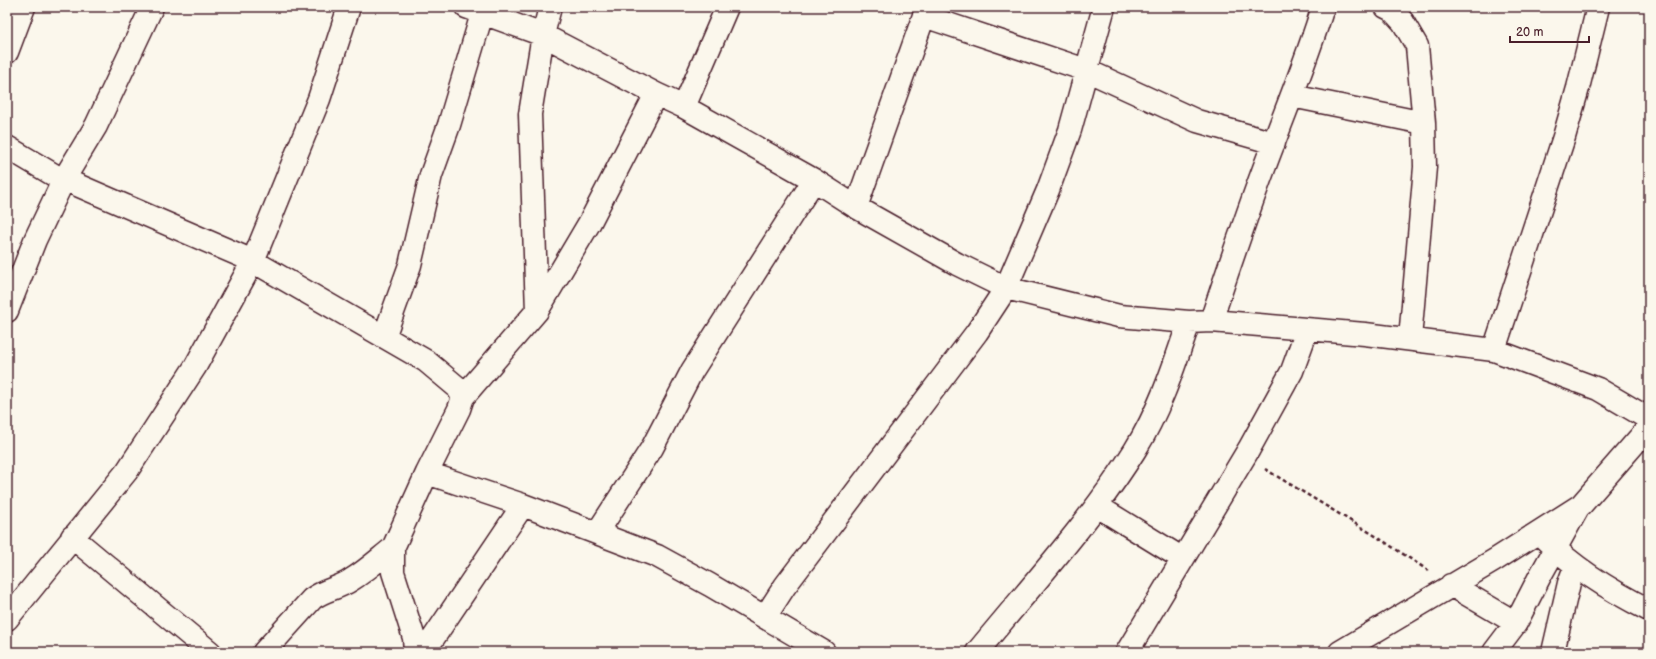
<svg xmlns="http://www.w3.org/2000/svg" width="1656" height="659" font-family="'Balsamiq Sans',sans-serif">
	<rect width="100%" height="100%" fill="#fbf7ec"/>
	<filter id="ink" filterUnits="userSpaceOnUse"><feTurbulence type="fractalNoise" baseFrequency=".025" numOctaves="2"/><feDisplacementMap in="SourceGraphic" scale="8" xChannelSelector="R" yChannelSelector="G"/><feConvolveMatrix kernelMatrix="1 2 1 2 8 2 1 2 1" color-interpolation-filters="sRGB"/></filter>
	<g filter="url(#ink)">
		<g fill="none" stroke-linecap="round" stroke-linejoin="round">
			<!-- street casing -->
			<g stroke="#4a1f2b" stroke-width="25">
				<path id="street" d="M466,7L543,35L656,94L684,107L814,180L856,207L957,264L1006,288L1119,316L1189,322L1211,321L1365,334L1494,350L1598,389L1649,419
					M1386,7L1392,10L1403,22L1417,46L1424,123L1425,167L1410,339
					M924,16L1086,70L1197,121L1274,143
					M7,52L24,7
					M1292,96L1424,123
					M684,107L727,7
					M7,147L54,175L253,261L426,361L457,387L463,397
					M856,207L927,7
					M7,311L35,240L64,179L96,126L152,7
					M537,311L530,114L543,35L550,7
					M1211,321C1231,261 1251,201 1274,142C1291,97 1309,53 1323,7
					M384,337L410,265L431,175L449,125L482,14
					M1494,350L1564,137L1578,88L1598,7
					M427,473L523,505L657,556L710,585L824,652
					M1097,506L1183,559
					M597,533L652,448L692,371L814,180
					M72,537L210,652
					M1545,539C1575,569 1611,591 1649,610
					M1451,585L1516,623
					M765,617L785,586L977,332L1006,288L1048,190L1070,130L1104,7
					M7,619L127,471L195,367L253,261L319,99L349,7
					M264,652L312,599C325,589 338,589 351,580C366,571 379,559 393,548
					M415,652L414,638L393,572V548L427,473L459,409L463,397L537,311L590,222L656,94
					M424,652L523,505
					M977,652C1031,586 1090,522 1135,450C1160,410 1174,366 1189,322
					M1127,652L1249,449L1292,371L1307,330
					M1340,652L1495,560L1581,505L1649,427
					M1494,652L1516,623L1539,578L1578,508
					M1553,652L1569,583L1575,567"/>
			</g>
			<!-- path -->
			<path stroke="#4a1f2b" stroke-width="2.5" stroke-dasharray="4 3" stroke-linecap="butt" d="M1265,469L1374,535L1429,571"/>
			<!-- street -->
			<use href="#street" stroke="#fbf7ec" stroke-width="22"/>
		</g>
	</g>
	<!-- margin -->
	<rect width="1656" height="659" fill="none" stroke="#fbf7ec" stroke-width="24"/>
	<rect x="12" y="12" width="1632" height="635" fill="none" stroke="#4a1f2b" stroke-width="1.5" filter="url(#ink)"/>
	<!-- scale -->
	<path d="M1510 36v6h79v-6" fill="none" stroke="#4a1f2b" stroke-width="2"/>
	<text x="1516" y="36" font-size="12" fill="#4a1f2b" stroke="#fbf7ec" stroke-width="3" paint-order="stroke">20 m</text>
</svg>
